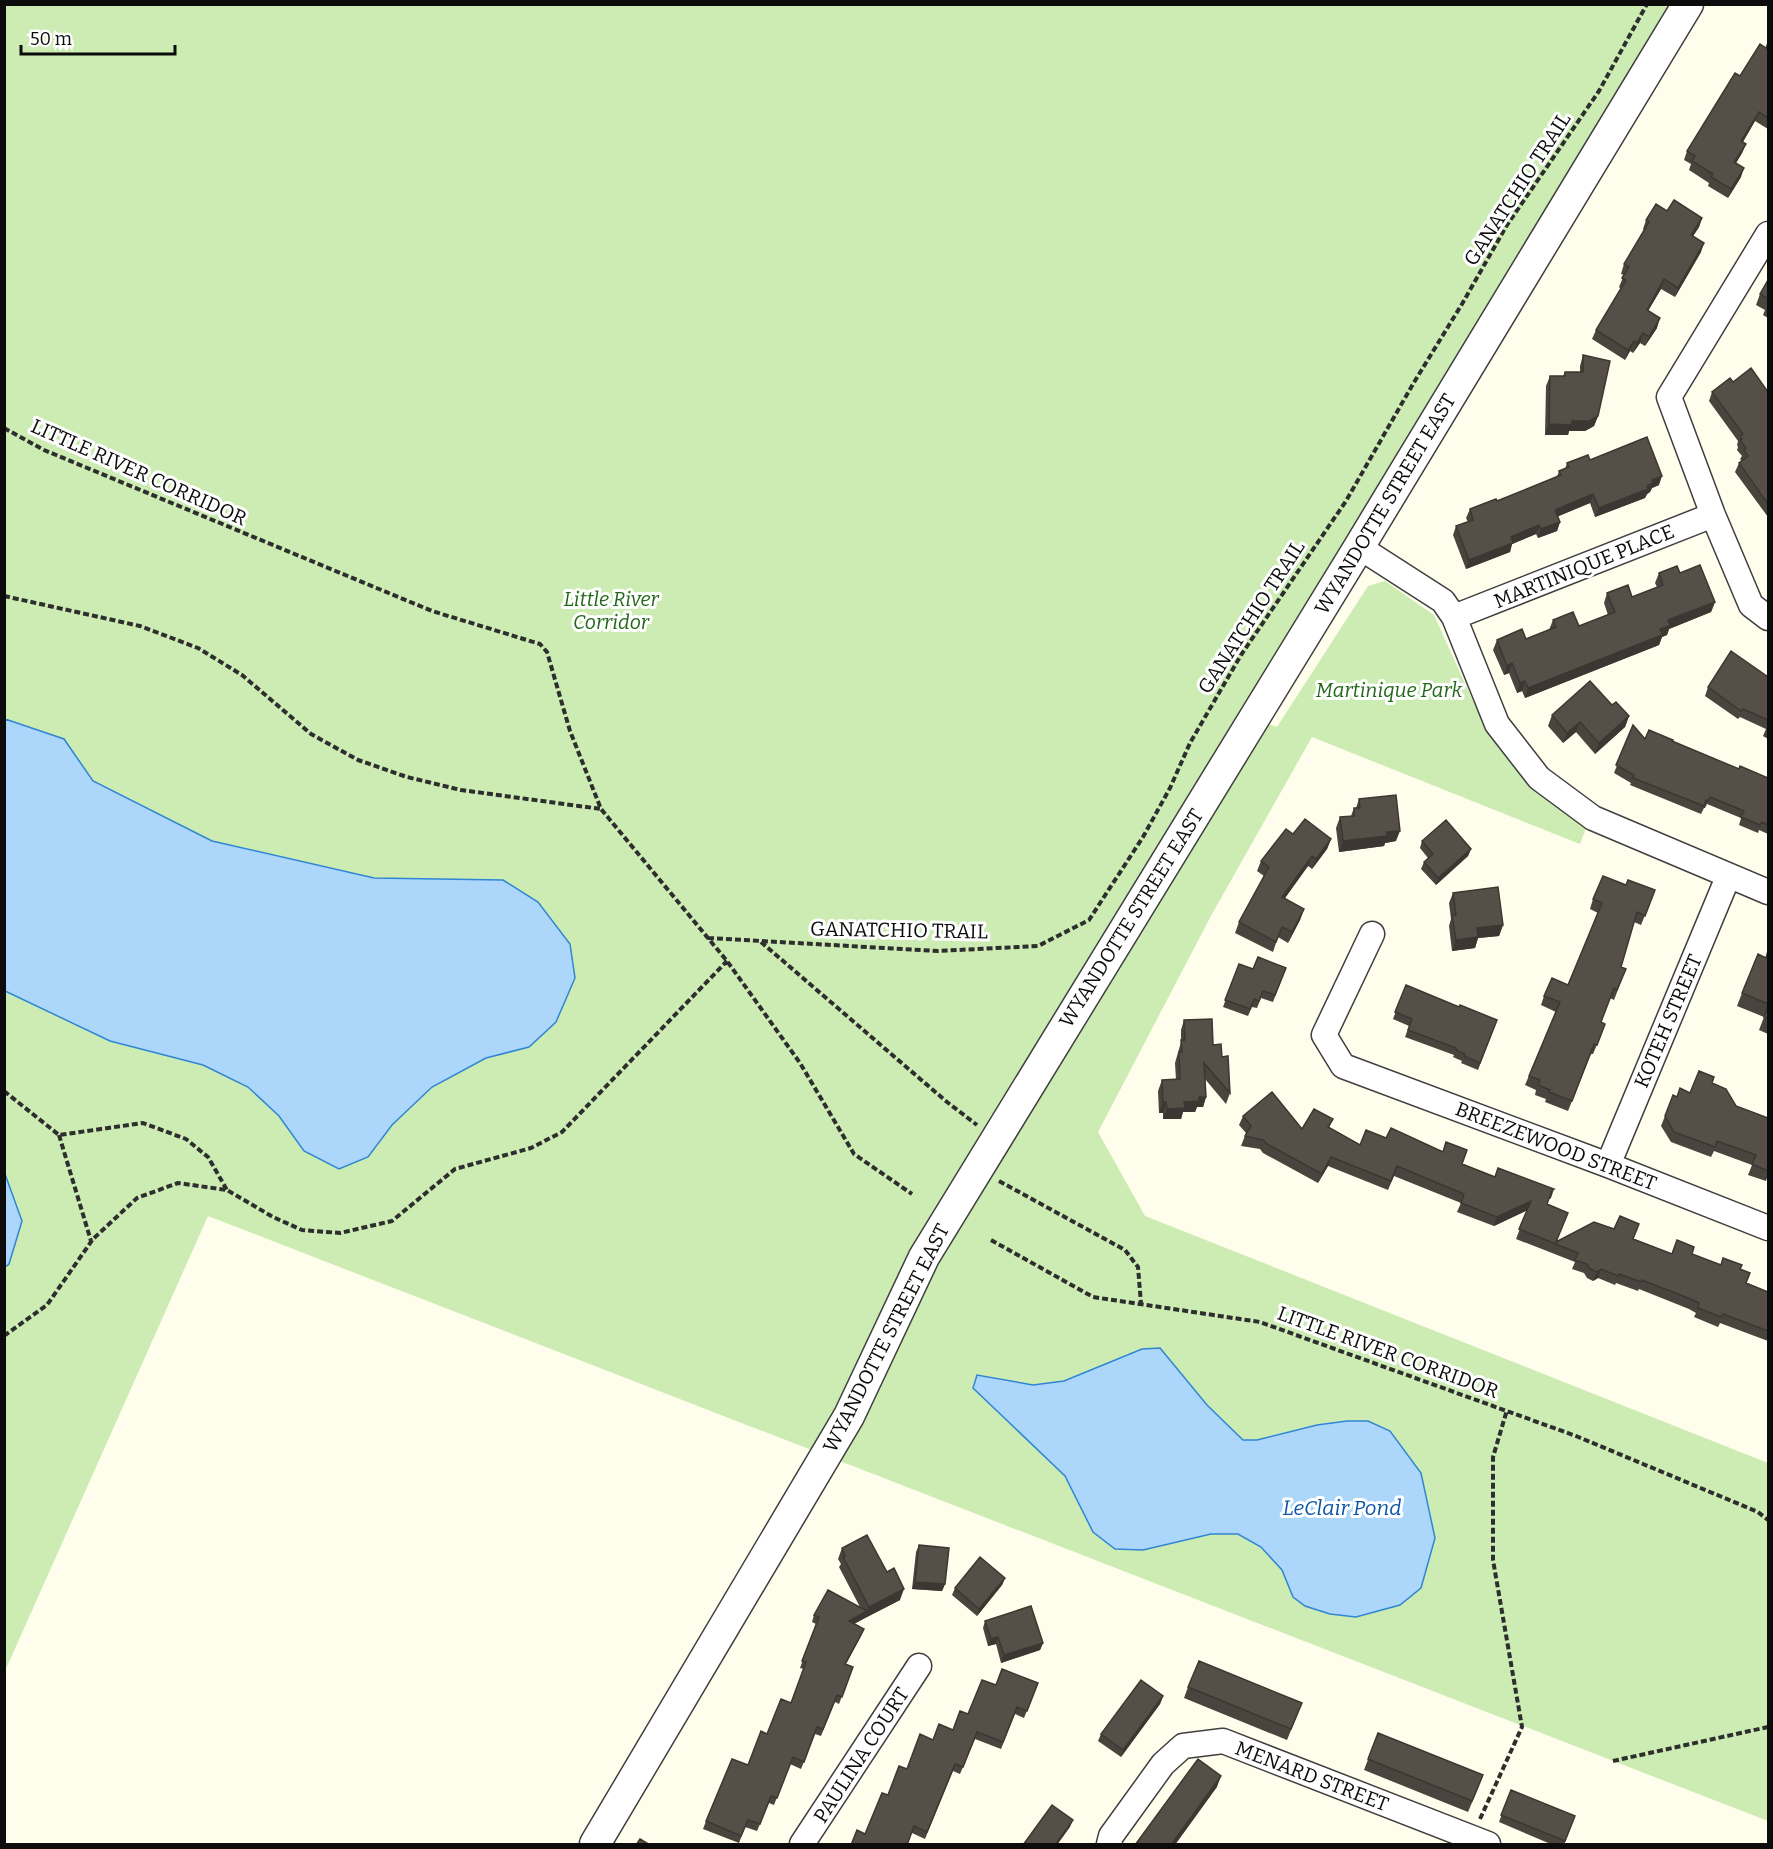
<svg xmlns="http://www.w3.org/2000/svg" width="1773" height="1849" font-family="Bitter,serif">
	<rect width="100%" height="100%" fill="#fffdec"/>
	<!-- green -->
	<path fill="#ccecb3" d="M5,5H1688L1254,719L1277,727L1368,586L1385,581L1434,615L1473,701L1494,741L1524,779L1586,828L1580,844L1312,737L1212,914L1098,1132L1145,1216L1768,1463V1821L208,1216L5,1671Z"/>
	<!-- water -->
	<path fill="#add7fa" stroke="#3085d5" stroke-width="1.5" d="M5,719L64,739L93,781L212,841L374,878L503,880L538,902L570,944L575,978L556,1022L529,1047L486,1058L432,1087L392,1125L368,1157L339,1169L304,1151L279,1116L248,1087L203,1065L110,1041L5,991Z
		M5,1174L22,1221L9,1264L5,1267Z
		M1160,1348L1207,1405L1243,1440H1257L1317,1425L1347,1421H1368L1390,1431L1421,1473L1435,1538L1421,1588L1400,1605L1356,1617L1330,1614L1305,1606L1293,1597L1282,1570L1261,1547L1238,1534H1211L1143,1550L1115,1549L1093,1532L1065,1476L973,1388L977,1375L1033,1385L1064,1381L1142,1349Z"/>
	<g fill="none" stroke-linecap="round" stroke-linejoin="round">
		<!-- minor casing -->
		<g stroke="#3f3f3f" stroke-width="27">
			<path id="minor" d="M1768,234L1669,397L1713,515L1751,605L1768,618
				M1359,547L1443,601L1454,617L1497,724L1539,778L1593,818L1768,892
				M1454,617L1713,515
				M1372,934L1324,1035L1343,1066L1608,1165L1768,1228
				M1608,1165L1728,877
				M802,1844L919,1666
				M1109,1844L1111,1836L1163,1764L1183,1746L1223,1741L1488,1844"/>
		</g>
		<!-- tertiary casing -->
		<g stroke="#3f3f3f" stroke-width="33">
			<path id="tertiary" d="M595,1844L849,1416L924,1257L1359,547L1688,4"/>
		</g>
		<!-- path -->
		<path stroke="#2e2e2e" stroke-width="4" stroke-dasharray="6 3" stroke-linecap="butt" d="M4,428L44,450L432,611L540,644L547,652L570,731L601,809L727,961L800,1063L854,1154L912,1194
			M4,596L140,626L198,648L242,675L311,734L358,760L407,777L461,790L601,809
			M708,938L938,951L1038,946L1089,920L1143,837L1170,788L1190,743L1241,655L1346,501L1413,384L1462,304L1507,225L1599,91L1647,4
			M761,942L947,1102L977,1125
			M4,1091L59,1135L143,1123L186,1139L208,1157L227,1190
			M59,1135L91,1241
			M999,1181L1125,1250L1138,1267L1141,1304
			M991,1240L1093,1297L1260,1322L1576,1436L1758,1512L1768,1520
			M4,1336L47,1305L93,1239L137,1198L178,1183L227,1190L273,1217L302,1230L340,1233L392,1221L455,1169L531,1148L562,1132L727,961
			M1613,1761L1768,1727
			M1480,1819L1522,1727L1493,1560V1457L1507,1410"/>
		<!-- minor -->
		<use href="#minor" stroke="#fff" stroke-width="24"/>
		<!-- tertiary -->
		<use href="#tertiary" stroke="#fff" stroke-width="30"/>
	</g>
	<!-- wall -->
	<path fill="#4a443e" d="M1768,43V129L1755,121L1743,142L1746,144L1742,153L1736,163L1741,177L1728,198L1708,186L1709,183L1689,170L1691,164L1684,160L1687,151L1740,76L1766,48Z
		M1667,211L1702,218L1699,227L1693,236L1701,252L1675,297L1661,289L1648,311L1657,328L1645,346L1640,343L1633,353L1630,351L1625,360L1592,339L1596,330L1621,289L1619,287L1624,275L1621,274L1624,264L1644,230L1643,229L1646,220Z
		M1768,280V318L1763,315L1765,310L1756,305L1760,294Z
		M1583,355L1598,416L1594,426L1585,431H1569L1568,435H1545L1546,386L1550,376H1563L1565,372H1580V366Z
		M1733,382L1768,392V517L1735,472L1739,463L1742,461L1740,459L1742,456L1737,450L1738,447L1737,445L1738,441L1709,401L1712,392Z
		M1590,460L1659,485L1652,488L1650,492L1647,494L1645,498L1595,517L1590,503L1558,516L1560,522L1557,531L1538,538L1536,534L1512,544L1510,552L1466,569L1453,535L1456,526L1468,522L1466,518L1470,509L1497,501L1557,477L1559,471L1565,469L1567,463Z
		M1659,573H1680L1715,602L1711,612L1669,629L1667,635L1662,637L1659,645L1525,698L1522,691L1517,693L1509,673L1504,675L1493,650L1497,640L1526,639L1549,630L1553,620L1579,626L1608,615L1604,603L1607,593L1632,597L1657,587L1655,583Z
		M1768,677V739L1763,736L1766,729L1740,717L1738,719L1705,696L1708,687Z
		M1612,705L1629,716L1625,727L1595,754L1576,732L1563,743L1548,726L1552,715Z
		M1633,725L1645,739L1672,741L1739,769L1768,778V834L1759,830L1758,833L1739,825L1741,818L1707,804L1705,808H1704L1701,814L1630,785L1631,783L1614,773Z
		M1359,799L1396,841L1385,843L1384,846L1339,852L1336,828L1340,817L1351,816L1354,808H1356Z
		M1331,839L1327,849L1312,869L1308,866L1284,899L1304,909L1300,920L1288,943L1278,937L1273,952L1235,933L1239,922L1264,876L1257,871L1261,861Z
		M1422,841L1471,849L1468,856L1436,885L1421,869L1424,862L1428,858L1420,848Z
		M1626,885L1655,890L1641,925L1634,922L1621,967L1626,969L1614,1000L1610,998L1601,1022L1605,1024L1602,1033L1593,1054H1591L1568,1111L1545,1102L1546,1099L1535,1095L1536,1090L1525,1085L1556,1012L1541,1005L1544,996L1568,985L1598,913L1590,909L1593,899Z
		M1453,893L1503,925L1499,936L1478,938L1475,948L1452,951L1449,926L1451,919L1449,903Z
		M1768,951V1034L1759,1030L1764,1017L1737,1006L1742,993L1766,958Z
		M1239,964L1253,969L1286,968L1273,1002L1261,998L1257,1008L1252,1007L1248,1016L1223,1007Z
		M1406,985L1459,1007L1497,1020L1478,1070L1461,1063L1462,1061L1453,1057L1454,1055L1405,1037L1409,1026L1393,1019Z
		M1184,1020L1213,1045L1222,1057L1230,1093L1226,1104L1205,1079L1206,1097L1203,1107H1197L1195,1112H1183L1181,1119H1163V1113H1159L1158,1091L1162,1080H1176L1175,1063L1181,1042V1030Z
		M1712,1083L1736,1106L1768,1118V1175L1766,1181L1748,1175L1752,1165L1714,1151L1711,1157L1671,1142L1661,1126L1665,1116L1677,1097L1690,1093Z
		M1243,1116L1302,1129L1333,1119L1329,1128L1360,1145L1386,1138L1462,1164L1551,1198L1549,1199L1547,1204L1557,1242L1634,1239L1672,1254H1692L1721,1265L1740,1270L1746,1283L1768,1292V1341L1720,1323L1718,1327L1694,1317L1696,1313L1689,1309L1639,1289L1638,1291L1616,1283L1615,1285L1598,1278L1593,1281L1587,1278L1584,1273L1572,1269L1575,1262L1516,1239L1527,1210L1494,1226L1457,1212L1461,1203L1394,1176L1388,1190L1328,1166L1318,1183L1263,1153L1260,1149L1241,1146L1246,1133L1239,1125Z
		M919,1545L945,1584L942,1591L912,1589L916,1552Z
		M842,1548L900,1600L865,1618V1617V1618L854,1624L864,1629L861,1636L846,1664L853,1667L839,1704L835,1702L821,1736L815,1734L801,1769L790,1764L774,1805L769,1803L757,1831L745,1827L739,1843L703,1829L706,1821L748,1765L767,1734L791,1703L804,1669L800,1668L816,1624L812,1622L814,1615L860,1607L839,1567L841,1564L838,1559Z
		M1005,1578L1002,1585L977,1616L952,1595L955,1588Z
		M985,1621L1043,1643L1040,1650L1001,1663L996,1644L988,1646L983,1628Z
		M1038,1683L1024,1718L1015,1714L1001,1749L975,1739L960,1774L953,1771L925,1839L912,1833L865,1834L888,1795L907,1769L933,1740L953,1730L996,1685Z
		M1188,1687L1298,1713L1287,1740L1184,1698Z
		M1163,1696L1160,1704L1121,1757L1098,1741L1101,1734Z
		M1378,1733L1479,1786L1468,1812L1364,1770Z
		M1511,1790L1575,1816L1564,1845H1553L1499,1822Z"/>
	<!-- shaded-wall -->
	<path fill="#3c3732" d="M1759,112L1755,121L1738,150L1741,141Z
		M1746,144L1742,153L1731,171L1734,162Z
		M1744,168L1741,177L1728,198L1731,189Z
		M1702,218L1699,227L1688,244L1691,235Z
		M1704,243L1701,252L1675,297L1678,288Z
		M1664,279L1661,289L1643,319L1647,310Z
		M1660,318L1657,328L1645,346L1649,337Z
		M1643,333L1640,343L1633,353L1637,343Z
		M1634,341L1630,351L1625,360L1628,350Z
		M1598,416L1594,426L1585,431H1569L1568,435H1545L1549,424Z
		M1662,476L1659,485L1652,488L1650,492L1647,494L1645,498L1595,517L1599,508L1647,486L1652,480Z
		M1593,494L1590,503L1552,519L1555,510Z
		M1560,522L1557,531L1538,538L1541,529Z
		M1539,525L1536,534L1512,544L1510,552L1466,569L1469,560L1511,537Z
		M1715,602L1711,612L1669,629L1667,635L1662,637L1659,645L1525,698L1528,688L1660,629L1668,620Z
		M1512,663L1509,673L1504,675L1507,666Z
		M1525,681L1522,691L1517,693L1520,683Z
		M1629,716L1625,727L1595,754L1599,743Z
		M1580,722L1576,732L1563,743L1567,733Z
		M1400,831L1396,841L1385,843L1384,846L1339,852L1343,841L1387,832Z
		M1331,839L1327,849L1312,869L1316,859Z
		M1471,849L1468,856L1436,885L1438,878Z
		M1312,856L1308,866L1278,908L1282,897Z
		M1304,909L1300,920L1288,943L1292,932Z
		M1503,925L1499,936L1478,938L1475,948L1452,951L1456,940L1477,928Z
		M1199,1097H1206L1203,1107H1197L1195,1112H1183L1181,1119H1163L1167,1109Z
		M1163,1102H1166L1163,1113H1159Z
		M1331,1157L1328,1166L1318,1183L1322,1174Z
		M1554,1189L1551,1198L1549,1199L1552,1190Z
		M1531,1201L1528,1210L1494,1226L1497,1217Z
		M1601,1269L1598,1278L1593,1281L1597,1272Z
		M1005,1578L1002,1585L977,1616L979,1609Z
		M915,1582L945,1584L942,1591L912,1589Z
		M904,1589L900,1600L865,1618L869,1607Z
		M867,1611L865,1618L846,1628L849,1621Z
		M864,1629L861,1636L842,1671L845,1664Z
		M998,1637L996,1644L988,1646L991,1639Z
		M1043,1643L1040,1650L1001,1663L1004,1655Z
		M1163,1696L1160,1704L1121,1757L1123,1750Z
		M1221,1776L1217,1787L1175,1845H1171Z
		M1073,1820L1070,1827L1057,1845H1055Z"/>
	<!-- building -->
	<path fill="#564f48" stroke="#3c3732" stroke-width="1.5" d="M1768,43V118L1759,112L1741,141L1746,144L1734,162L1744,168L1731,189L1711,177L1713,174L1692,161L1695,156L1687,151L1735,73L1740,76L1760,44L1766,48Z
		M1674,200L1702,218L1691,235L1704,243L1678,288L1664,279L1647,310L1660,318L1649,337L1643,333L1637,343L1634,341L1628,350L1596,330L1626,280L1622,278L1629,267L1624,264L1649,222L1646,220L1656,204L1667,211Z
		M1768,280V299L1760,294Z
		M1583,355L1610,361L1598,416L1589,421H1572V425L1549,424L1550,376H1565V372H1583Z
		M1751,368L1768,392V504L1739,463L1748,456L1744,450L1746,448L1740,440L1742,439L1740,436L1743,434L1712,392L1730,378L1733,382Z
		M1647,437L1662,476L1652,480L1653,483L1647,486L1648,489L1599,508L1593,494L1555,510L1560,522L1541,529L1539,525L1511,537L1513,543L1469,560L1456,526L1473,520L1470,509L1496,499L1497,501L1561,475L1559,471L1569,467L1567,463L1588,455L1590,460Z
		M1700,565L1715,602L1668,620L1670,626L1660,629L1662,635L1528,688L1525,681L1520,683L1512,663L1507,666L1497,640L1522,629L1526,639L1556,627L1553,620L1573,612L1579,626L1615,612L1607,593L1628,585L1632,597L1663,585L1659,573L1677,566L1680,573Z
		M1731,651L1768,677V720L1743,709L1741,711L1708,687Z
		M1590,681L1612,705L1616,702L1629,716L1599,743L1580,722L1567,733L1552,715Z
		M1633,725L1645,739L1649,730L1673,740L1672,741L1739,769L1740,766L1768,778V825L1762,822L1760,825L1741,817L1744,811L1710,797L1708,801L1706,800L1704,806L1633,778L1634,775L1616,765Z
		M1396,795L1400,831L1387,832V836L1343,841L1340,817L1354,816V808H1360L1359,799Z
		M1305,819L1331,839L1316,859L1312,856L1282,897L1304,909L1292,932L1282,927L1276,942L1239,922L1269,867L1261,861L1286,829L1293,834Z
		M1446,820L1471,849L1438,878L1424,862L1433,854L1422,841Z
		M1603,876L1626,885L1628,880L1655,890L1645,916L1637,912L1621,967L1626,969L1617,990L1614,988L1601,1022L1605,1024L1597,1045L1594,1044L1572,1101L1549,1092L1550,1090L1538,1085L1540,1080L1529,1076L1560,1002L1544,996L1552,978L1568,985L1602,903L1593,899Z
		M1498,887L1503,925L1477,928L1478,937L1456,940L1452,915H1456L1453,893Z
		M1768,951V1004L1742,993L1758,954L1766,958Z
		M1258,957L1286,968L1275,995L1263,991L1259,1001L1254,999L1250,1009L1225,1000L1239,964L1253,969Z
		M1406,985L1459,1007L1460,1005L1497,1020L1480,1063L1464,1056L1465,1054L1456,1050V1048L1408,1030L1412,1019L1395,1012Z
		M1768,1006V1018L1764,1017Z
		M1212,1019L1213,1045L1221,1044L1222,1057L1228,1056L1230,1093L1204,1063L1206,1097H1199V1101L1184,1102L1185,1108L1167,1109L1166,1102H1163L1162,1080L1180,1079L1179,1052H1182L1181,1040H1185L1184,1020Z
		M1699,1071L1714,1077L1712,1083L1726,1089L1736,1106L1768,1118V1171L1752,1164L1756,1155L1717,1141L1715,1147L1674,1132L1665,1116L1673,1095L1677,1097L1680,1088L1690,1093Z
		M1272,1092L1302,1129L1314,1109L1333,1119L1328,1127L1360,1145L1366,1130L1386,1138L1391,1128L1443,1152L1446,1142L1467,1150L1462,1164L1495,1177L1498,1168L1554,1189L1552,1190L1547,1204L1568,1213L1556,1242L1594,1222L1614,1229L1620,1216L1639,1224L1633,1239L1672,1254L1677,1240L1694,1247L1692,1254L1721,1265L1723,1258L1742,1265L1740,1269L1750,1273L1746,1283L1768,1292V1331L1723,1314L1721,1317L1698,1308L1699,1303L1693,1300L1642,1280L1641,1282L1619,1274L1618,1276L1601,1269L1597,1272L1590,1269L1587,1264L1575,1260L1578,1253L1519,1229L1531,1201L1497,1217L1461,1203L1464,1194L1397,1166L1391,1181L1331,1157L1322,1174L1267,1144L1263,1140L1245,1136L1251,1126L1243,1116Z
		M867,1535L887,1572L894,1568L904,1589L869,1607L843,1557L845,1556L842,1548Z
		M919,1545L949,1548L945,1584L915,1582Z
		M980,1557L1005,1578L979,1609L955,1588Z
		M828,1590L867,1611L849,1621L864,1629L845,1664L853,1667L842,1697L837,1695L823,1729L817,1727L804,1762L793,1757L777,1798L771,1796L760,1824L748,1820L741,1836L706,1821L732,1759L748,1765L761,1731L767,1734L781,1699L791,1703L806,1662L802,1661L819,1617L814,1615Z
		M1031,1606L1043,1643L1004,1655L998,1637L991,1639L985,1621Z
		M1199,1661L1302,1703L1291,1729L1188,1687Z
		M1002,1669L1038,1683L1027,1711L1017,1707L1003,1742L977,1732L963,1767L955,1764L927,1832L914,1826L907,1845H851L857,1830L865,1834L882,1793L888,1795L899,1766L907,1769L920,1734L933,1740L939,1724L953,1730L960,1711L968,1714L982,1680L996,1685Z
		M1141,1680L1163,1696L1123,1750L1101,1734Z
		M1378,1733L1483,1775L1472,1801L1368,1759Z
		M1198,1759L1221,1776L1171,1845H1135Z
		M1511,1790L1575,1816L1565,1841L1501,1815Z
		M1052,1805L1073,1820L1055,1845H1023Z
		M640,1839L650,1845H636Z"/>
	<g text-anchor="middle" stroke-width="6" stroke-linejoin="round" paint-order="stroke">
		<!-- street labels -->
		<g font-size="20" fill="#0c0c0c" stroke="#fff">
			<text transform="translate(1517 189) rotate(-57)" y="7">GANATCHIO TRAIL</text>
			<text transform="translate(139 472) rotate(24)" y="7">LITTLE RIVER CORRIDOR</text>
			<text transform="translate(1385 504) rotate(-59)" y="7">WYANDOTTE STREET EAST</text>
			<text transform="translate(1584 566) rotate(-22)" y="7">MARTINIQUE PLACE</text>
			<text transform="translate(1251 617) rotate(-57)" y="7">GANATCHIO TRAIL</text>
			<text transform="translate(1131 918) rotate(-58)" y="7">WYANDOTTE STREET EAST</text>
			<text transform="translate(899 930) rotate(1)" y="7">GANATCHIO TRAIL</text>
			<text transform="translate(1668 1021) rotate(-67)" y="7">KOTEH STREET</text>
			<text transform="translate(1556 1146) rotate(21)" y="7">BREEZEWOOD STREET</text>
			<text transform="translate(886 1338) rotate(-63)" y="7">WYANDOTTE STREET EAST</text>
			<text transform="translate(1388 1352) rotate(20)" y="7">LITTLE RIVER CORRIDOR</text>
			<text transform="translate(861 1755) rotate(-57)" y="7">PAULINA COURT</text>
			<text transform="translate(1312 1776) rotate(21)" y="7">MENARD STREET</text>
		</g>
		<!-- park labels -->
		<g font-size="20" font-style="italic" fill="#236819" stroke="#fff">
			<text x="611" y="606">Little River<tspan x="611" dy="23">Corridor</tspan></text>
			<text x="1389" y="697">Martinique Park</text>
		</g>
		<!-- water labels -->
		<g font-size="21" font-style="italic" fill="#0e57a5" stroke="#fff">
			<text x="1342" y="1515">LeClair Pond</text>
		</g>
	</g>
	<!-- border -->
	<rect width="1773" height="1849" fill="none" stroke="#0c0c0c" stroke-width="12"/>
	<!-- scale -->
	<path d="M21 45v9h154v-9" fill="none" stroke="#0c0c0c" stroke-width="3"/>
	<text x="30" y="45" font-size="18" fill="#0c0c0c" stroke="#ffffff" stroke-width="4.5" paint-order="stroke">50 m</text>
</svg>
